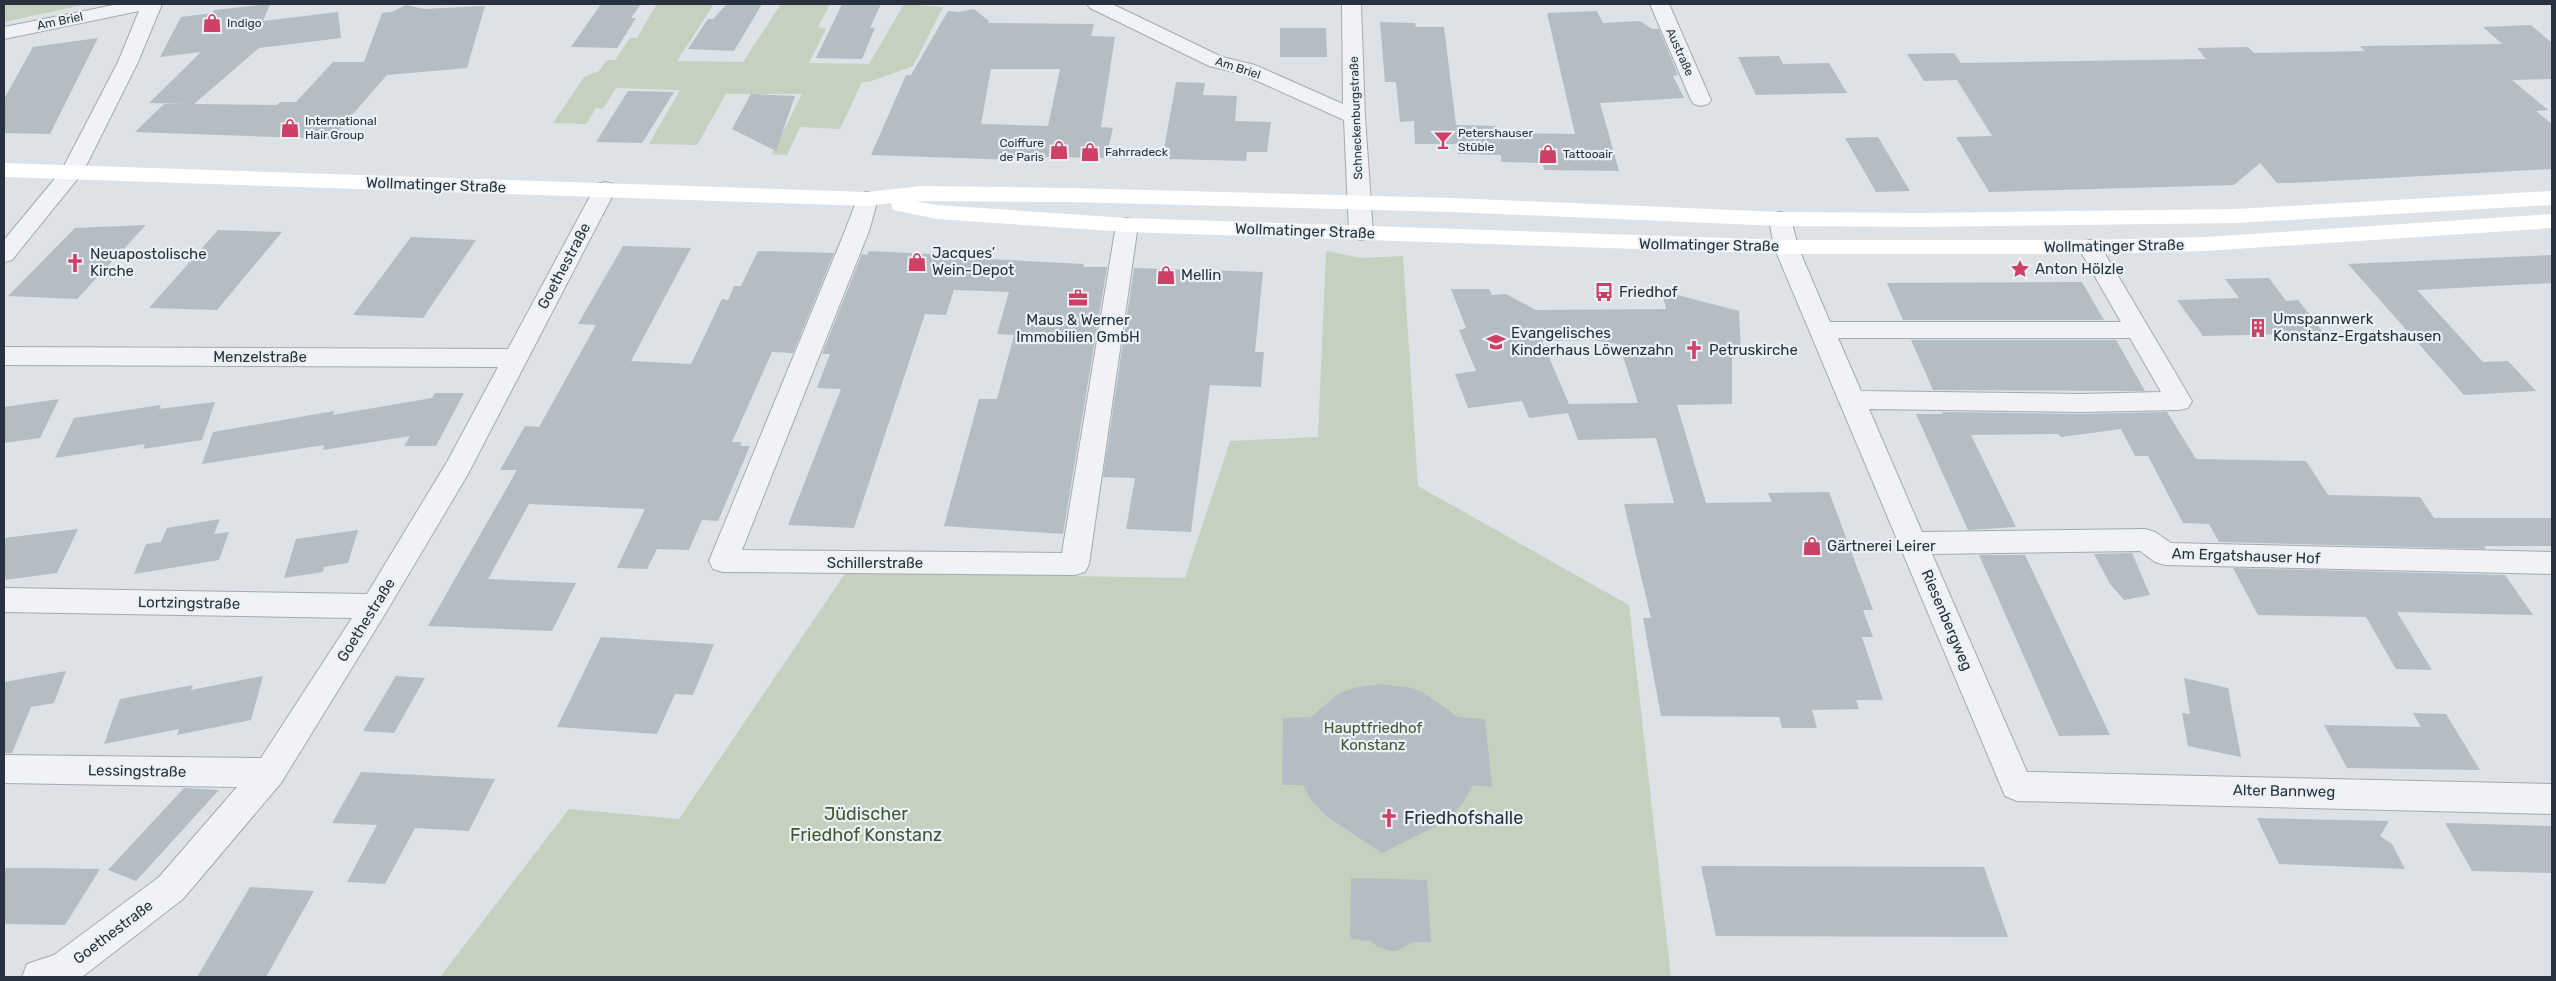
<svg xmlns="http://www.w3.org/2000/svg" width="2556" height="981" font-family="Rubik,sans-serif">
	<rect width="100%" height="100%" fill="#dde2e7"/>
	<!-- green -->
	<path fill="#c5d1be" d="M4,4H88L4,22Z
		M657,4H714L677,61L743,62L781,4H830L818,27L826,29L809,63L869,64L904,4L943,7L913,66L869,82H862L840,129L800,127L787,155L772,154L802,94H726L697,145L649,144L680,90L616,88L603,109L596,108L586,124L553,123L584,77L599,71L607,60H615L630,38H637Z
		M1326,251L1362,258L1403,256L1418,486L1629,605L1671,977H440L569,809L679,819L846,572L1185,578L1230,441L1318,437Z"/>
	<!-- building -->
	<path fill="#b4bcc4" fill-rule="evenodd" d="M270,4L263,21L338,12L341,38L259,48L194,104L277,105L280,102H296L333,62H364L382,13L392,12L406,5L424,9L485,6L467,68L387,75L331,139L135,132L164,104H186L149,103L201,52L160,57L181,17L212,13L214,10Z
		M601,4H641L631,18H636L617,48L571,47Z
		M727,4H762L734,51L688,49L708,19H713Z
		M842,4H881L870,28H875L862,59L816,58Z
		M974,9L989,21L988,23L1094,24L1091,36L1115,37L1101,127L1113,128L1106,158L1046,157L1045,161L871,155L906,75H911L948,11L959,12ZM991,69H1060L1048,126L981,124Z
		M1597,11L1603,23L1640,21L1652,29H1659L1678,75L1673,76L1684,98L1600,103L1619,171L1544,170L1543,163L1501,162V155L1458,154L1457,144H1415L1414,121L1400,122L1396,82H1385L1380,22L1415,23L1416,27H1444L1456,125L1496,126L1500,149L1498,133L1575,134L1547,13Z
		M2531,25L2552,43V79L2512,80L2548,110L2536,111L2552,124V169L2293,183H2277L2260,163L2234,185L1989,192L1956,137L1992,136L1957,80L1924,81L1907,54L1954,53L1961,63L2206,59L2197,48L2248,47L2254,53L2365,51L2360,46L2502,44L2483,27Z
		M1280,28H1326L1327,57H1280Z
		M98,38L50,134L4,133V99L33,47Z
		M1779,56L1783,64L1829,63L1847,93L1756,95L1738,57Z
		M1176,82L1205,83L1203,95L1237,96L1235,121L1271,122L1267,152H1247L1246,161L1169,159L1170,149H1164Z
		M628,91L674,92L642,143L596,142Z
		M751,94L795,96L776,151L732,129Z
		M1878,137L1910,191L1876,192L1845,138Z
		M146,225L77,299L8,296L75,228Z
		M218,230L282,232L217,310L149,308Z
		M411,237L476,240L423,318L353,315Z
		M623,246L691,248L631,361L691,364L722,299L728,300L734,286H741L758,251L834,253L793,353L772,352L732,442H742L740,446H750L718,521L702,520L689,550L657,549L647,569L617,568L645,509L529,504L488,579L576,583L552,631L428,626L517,470H500L525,426L539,427L596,325L578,324Z
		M869,251L970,256L969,258L1084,264L1083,267H1107L1063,534L944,526L979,399H997L1014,335L997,334L1009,292L954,290L946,315L925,314L854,528L788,525L841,389L817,388L830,354H822L862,254L867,255Z
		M2552,255V283L2417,290L2483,362L2508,361L2536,391L2464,395L2348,264Z
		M1134,268L1263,272L1255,352H1264L1261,387L1210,385L1191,532L1126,529L1135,478L1103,477Z
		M2269,278L2286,301L2298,300L2324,333L2203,336L2177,300L2239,298L2225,279Z
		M2082,282L2104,320H1903L1887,283Z
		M1451,289H1489L1492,295L1506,294L1536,310L1666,309L1662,291L1739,311L1741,352L1732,351V404L1677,405L1706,503L1772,502L1768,493L1829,492L1873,610H1863L1873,637H1862L1883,700H1856L1859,709L1812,710L1817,728H1782L1779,717L1661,716L1643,618H1651L1624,504L1674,503L1656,438L1578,440L1568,413L1529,418L1522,401L1468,408L1455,374L1476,371L1459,330L1466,328ZM1593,340L1619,344L1638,403L1569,404L1542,341Z
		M1911,340H2116L2145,391L1933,390Z
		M435,393H464L436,446H404L410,436L323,450L324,445L202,464L213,432L334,411L333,415L432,398Z
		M59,399L40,438L4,443V407Z
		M215,402L202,440L143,449L145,444L55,458L74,418L161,405L159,409Z
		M1942,412L2081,414L2167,412L2196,459L2306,461L2328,495L2420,497L2434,518H2552V546H2484L2486,549L2219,542L2209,524L2183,523L2148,456H2135L2121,429L2061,437L2058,434L1971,435L2016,527L1968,530L1916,414H1943Z
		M220,519L214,534L229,532L219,560L134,574L146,544L161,542L167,528Z
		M78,529L57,573L4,580V538Z
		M358,530L348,563L324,567L323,572L284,578L296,539Z
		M2132,553L2150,595L2124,600L2110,584L2094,554Z
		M1979,555H2025L2110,735L2059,736Z
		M2233,568L2505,575L2533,615L2397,612L2432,670L2396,669L2366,617L2258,615Z
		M601,637L714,644L693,695L675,694L657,734L557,727Z
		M66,671L54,703L31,707L12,753H4V682Z
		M263,676L251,720L177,735L179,729L104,744L120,699L193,685L191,690Z
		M396,676L425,678L394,733L363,731Z
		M2184,678L2228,688L2241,757L2188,746L2182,713L2190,714Z
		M1381,684L1412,688L1424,693L1458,717L1485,719L1492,787L1473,785L1463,803L1448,820L1382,853L1325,815L1311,800L1303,785H1282L1283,718L1311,717L1338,694L1353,688Z
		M2413,713L2446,714L2480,770L2347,768L2324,725L2421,727Z
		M361,772L495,779L469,831L415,828L385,884L347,882L377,825L332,823Z
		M184,788L219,790L136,881L108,870Z
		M2257,818L2389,821L2380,836L2392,844L2405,869L2279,864Z
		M2445,823L2552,826V873L2472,871Z
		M1701,866L1984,867L2008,937L1716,936Z
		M4,868H41L100,869L65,925L4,924Z
		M1351,878L1427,880L1431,942H1413L1397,951H1391L1378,947L1371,941L1350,939Z
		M250,887L314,891L266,977H197Z"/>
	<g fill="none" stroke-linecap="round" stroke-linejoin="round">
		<!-- minor casing -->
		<g stroke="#a3aab1" stroke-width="2">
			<path id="minor" d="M119,4H162L138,62L83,172L12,260L4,262V240L62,170L118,62L139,11L4,39V27Z
				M1087,4H1112L1222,57L1255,65L1343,104L1342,4H1361L1365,117L1373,233L1369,238L1361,240L1353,238L1349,233L1344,120L1242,74L1209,66L1090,8Z
				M1650,4H1669L1711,100L1708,104L1701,106L1694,104L1691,100Z
				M605,182L613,184L616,189L468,474L385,614L281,783L183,899L82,977H22L27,964L54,955L159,877L237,787L4,783V755L261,758L352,618L4,612V588L367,594L447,462L498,367L4,365V347L508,349L594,189L597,184Z
				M867,192L875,194L878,199L869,231L742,550L1062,553L1116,225L1119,220L1127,218L1135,220L1138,225L1089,564L1085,572L1075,575L723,572L713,569L709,561L845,231L859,194Z
				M1780,212L1788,214L1791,219L1798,247L1830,322H2121L2078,247L2082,242L2090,240L2098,242L2192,401L2188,408L2179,410L2081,412L1869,409L1922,532L2145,529L2155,532L2171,543L2552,552V574L2165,565L2155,562L2140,551L1932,554L2027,772L2552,784V814L2017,801L2005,796L1774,247L1769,219L1772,214ZM1838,338H2130L2161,392L2081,394L1861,391Z"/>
		</g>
		<!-- minor -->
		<use href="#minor" fill="#f0f2f5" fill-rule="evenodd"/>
		<!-- secondary -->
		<path fill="#fff" fill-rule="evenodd" d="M4,163L867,192L922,186L1069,188L1452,198L1780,212L1922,213L2237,209L2552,191V205L2237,223L1922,227L1780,226L1452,212L1069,202L915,201L937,205L1127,218L1786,240H2090L2206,237L2552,214V228L2206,251L2090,254H1786L1127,232L937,219L893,210L891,203L867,206L4,177Z"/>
	</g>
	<!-- icons -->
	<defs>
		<g id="shop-bare" transform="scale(1.5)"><path d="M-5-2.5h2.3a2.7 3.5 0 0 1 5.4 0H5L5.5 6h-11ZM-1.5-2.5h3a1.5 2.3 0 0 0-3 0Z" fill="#ce4066" stroke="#ecf1f5" stroke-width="2.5" paint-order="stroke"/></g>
		<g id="bar-bare" transform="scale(1.5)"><path d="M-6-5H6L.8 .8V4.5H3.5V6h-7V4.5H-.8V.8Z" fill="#ce4066" stroke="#ecf1f5" stroke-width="2.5" paint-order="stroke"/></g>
		<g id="church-bare" transform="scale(1.5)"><path d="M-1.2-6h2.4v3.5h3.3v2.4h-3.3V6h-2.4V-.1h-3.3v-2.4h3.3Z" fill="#ce4066" stroke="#ecf1f5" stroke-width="2.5" paint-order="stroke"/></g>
		<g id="sight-bare" transform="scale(1.5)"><path d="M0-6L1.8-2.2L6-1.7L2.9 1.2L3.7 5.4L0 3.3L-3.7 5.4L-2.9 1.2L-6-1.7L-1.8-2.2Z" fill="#ce4066" stroke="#ecf1f5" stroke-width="2.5" paint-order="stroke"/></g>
		<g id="bus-bare" transform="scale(1.5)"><path d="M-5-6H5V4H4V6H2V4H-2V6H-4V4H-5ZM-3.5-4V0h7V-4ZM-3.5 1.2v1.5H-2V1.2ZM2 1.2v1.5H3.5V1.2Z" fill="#ce4066" stroke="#ecf1f5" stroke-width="2.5" paint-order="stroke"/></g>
		<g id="office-bare" transform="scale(1.5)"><path d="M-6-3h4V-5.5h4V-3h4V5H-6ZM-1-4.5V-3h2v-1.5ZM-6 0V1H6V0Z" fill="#ce4066" stroke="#ecf1f5" stroke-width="2.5" paint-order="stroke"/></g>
		<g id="building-bare" transform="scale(1.5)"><path d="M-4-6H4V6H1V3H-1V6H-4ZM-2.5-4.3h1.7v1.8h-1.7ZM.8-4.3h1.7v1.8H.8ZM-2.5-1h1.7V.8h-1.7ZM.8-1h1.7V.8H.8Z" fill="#ce4066" stroke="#ecf1f5" stroke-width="2.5" paint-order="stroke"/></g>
		<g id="school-bare" transform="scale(1.5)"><path d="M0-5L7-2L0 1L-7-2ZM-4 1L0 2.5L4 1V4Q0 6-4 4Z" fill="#ce4066" stroke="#ecf1f5" stroke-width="2.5" paint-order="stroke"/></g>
	</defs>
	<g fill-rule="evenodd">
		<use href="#shop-bare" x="212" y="23"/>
		<use href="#shop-bare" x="290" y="128"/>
		<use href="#bar-bare" x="1443" y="140"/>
		<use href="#shop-bare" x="1059" y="150"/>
		<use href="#shop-bare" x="1090" y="152"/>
		<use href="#shop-bare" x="1548" y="154"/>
		<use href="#shop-bare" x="917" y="262"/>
		<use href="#church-bare" x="75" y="263"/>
		<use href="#sight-bare" x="2020" y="269"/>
		<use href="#shop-bare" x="1166" y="275"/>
		<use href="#bus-bare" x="1604" y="292"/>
		<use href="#office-bare" x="1078" y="298"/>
		<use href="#building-bare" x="2258" y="328"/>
		<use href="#school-bare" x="1496" y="342"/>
		<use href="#church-bare" x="1694" y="350"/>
		<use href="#shop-bare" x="1812" y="546"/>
		<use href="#church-bare" x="1389" y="818"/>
	</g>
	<g text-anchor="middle" stroke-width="4.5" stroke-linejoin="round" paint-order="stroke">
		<!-- far-street labels -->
		<g font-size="12" fill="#27323e" stroke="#ecf1f5">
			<text transform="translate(60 21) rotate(-12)" y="4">Am Briel</text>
			<text transform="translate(1680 52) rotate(66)" y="4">Austraße</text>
			<text transform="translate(1238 68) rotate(18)" y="4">Am Briel</text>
			<text transform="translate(1356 118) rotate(-92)" y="4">Schneckenburgstraße</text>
		</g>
		<!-- far-poi labels -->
		<g font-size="12" fill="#27323e" stroke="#ecf1f5" text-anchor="start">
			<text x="227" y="27">Indigo</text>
			<text x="305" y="125">International<tspan x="305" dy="14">Hair Group</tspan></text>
			<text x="1458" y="137">Petershauser<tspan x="1458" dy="14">Stüble</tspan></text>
			<text x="1044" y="147" text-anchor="end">Coiffure<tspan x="1044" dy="14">de Paris</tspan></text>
			<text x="1105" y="156">Fahrradeck</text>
			<text x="1563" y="158">Tattooair</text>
		</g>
		<!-- street labels -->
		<g font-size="15" fill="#27323e" stroke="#ecf1f5">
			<text transform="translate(436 185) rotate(2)" y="5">Wollmatinger Straße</text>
			<text transform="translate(1305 231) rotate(2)" y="5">Wollmatinger Straße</text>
			<text transform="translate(1709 245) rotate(1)" y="5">Wollmatinger Straße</text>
			<text transform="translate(2114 246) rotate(-1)" y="5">Wollmatinger Straße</text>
			<text transform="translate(564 266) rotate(-62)" y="5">Goethestraße</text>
			<text x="260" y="362">Menzelstraße</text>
			<text transform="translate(2246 556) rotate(2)" y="5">Am Ergatshauser Hof</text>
			<text x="875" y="568">Schillerstraße</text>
			<text transform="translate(189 603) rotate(1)" y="5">Lortzingstraße</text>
			<text transform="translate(366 620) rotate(-58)" y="5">Goethestraße</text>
			<text transform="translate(1947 620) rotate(67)" y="5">Riesenbergweg</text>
			<text transform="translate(137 771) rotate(1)" y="5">Lessingstraße</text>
			<text transform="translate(2284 791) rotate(1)" y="5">Alter Bannweg</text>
			<text transform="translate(113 932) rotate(-37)" y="5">Goethestraße</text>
		</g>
		<!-- poi labels -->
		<g font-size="15" fill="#27323e" stroke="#ecf1f5" text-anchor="start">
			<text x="932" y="258">Jacques’<tspan x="932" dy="17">Wein-Depot</tspan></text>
			<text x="90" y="259">Neuapostolische<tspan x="90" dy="17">Kirche</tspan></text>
			<text x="2035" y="274">Anton Hölzle</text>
			<text x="1181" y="280">Mellin</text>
			<text x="1619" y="297">Friedhof</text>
			<text x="2273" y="324">Umspannwerk<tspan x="2273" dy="17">Konstanz-Ergatshausen</tspan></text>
			<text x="1078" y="325" text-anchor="middle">Maus &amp; Werner<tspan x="1078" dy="17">Immobilien GmbH</tspan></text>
			<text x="1511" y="338">Evangelisches<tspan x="1511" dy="17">Kinderhaus Löwenzahn</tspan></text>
			<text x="1709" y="355">Petruskirche</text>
			<text x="1827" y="551">Gärtnerei Leirer</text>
		</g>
		<!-- park labels -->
		<g font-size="15" fill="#3f5934" stroke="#ecf1f5">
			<text x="1373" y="733">Hauptfriedhof<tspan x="1373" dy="17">Konstanz</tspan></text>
		</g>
		<!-- near-park labels -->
		<g font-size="18" fill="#3f5934" stroke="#ecf1f5">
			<text x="866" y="820">Jüdischer<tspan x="866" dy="21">Friedhof Konstanz</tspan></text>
		</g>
		<!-- near-poi labels -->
		<g font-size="18" fill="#27323e" stroke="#ecf1f5" text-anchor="start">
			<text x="1404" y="824">Friedhofshalle</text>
		</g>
	</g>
	<!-- border -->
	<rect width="2556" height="981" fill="none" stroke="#27323e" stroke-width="10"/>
</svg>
